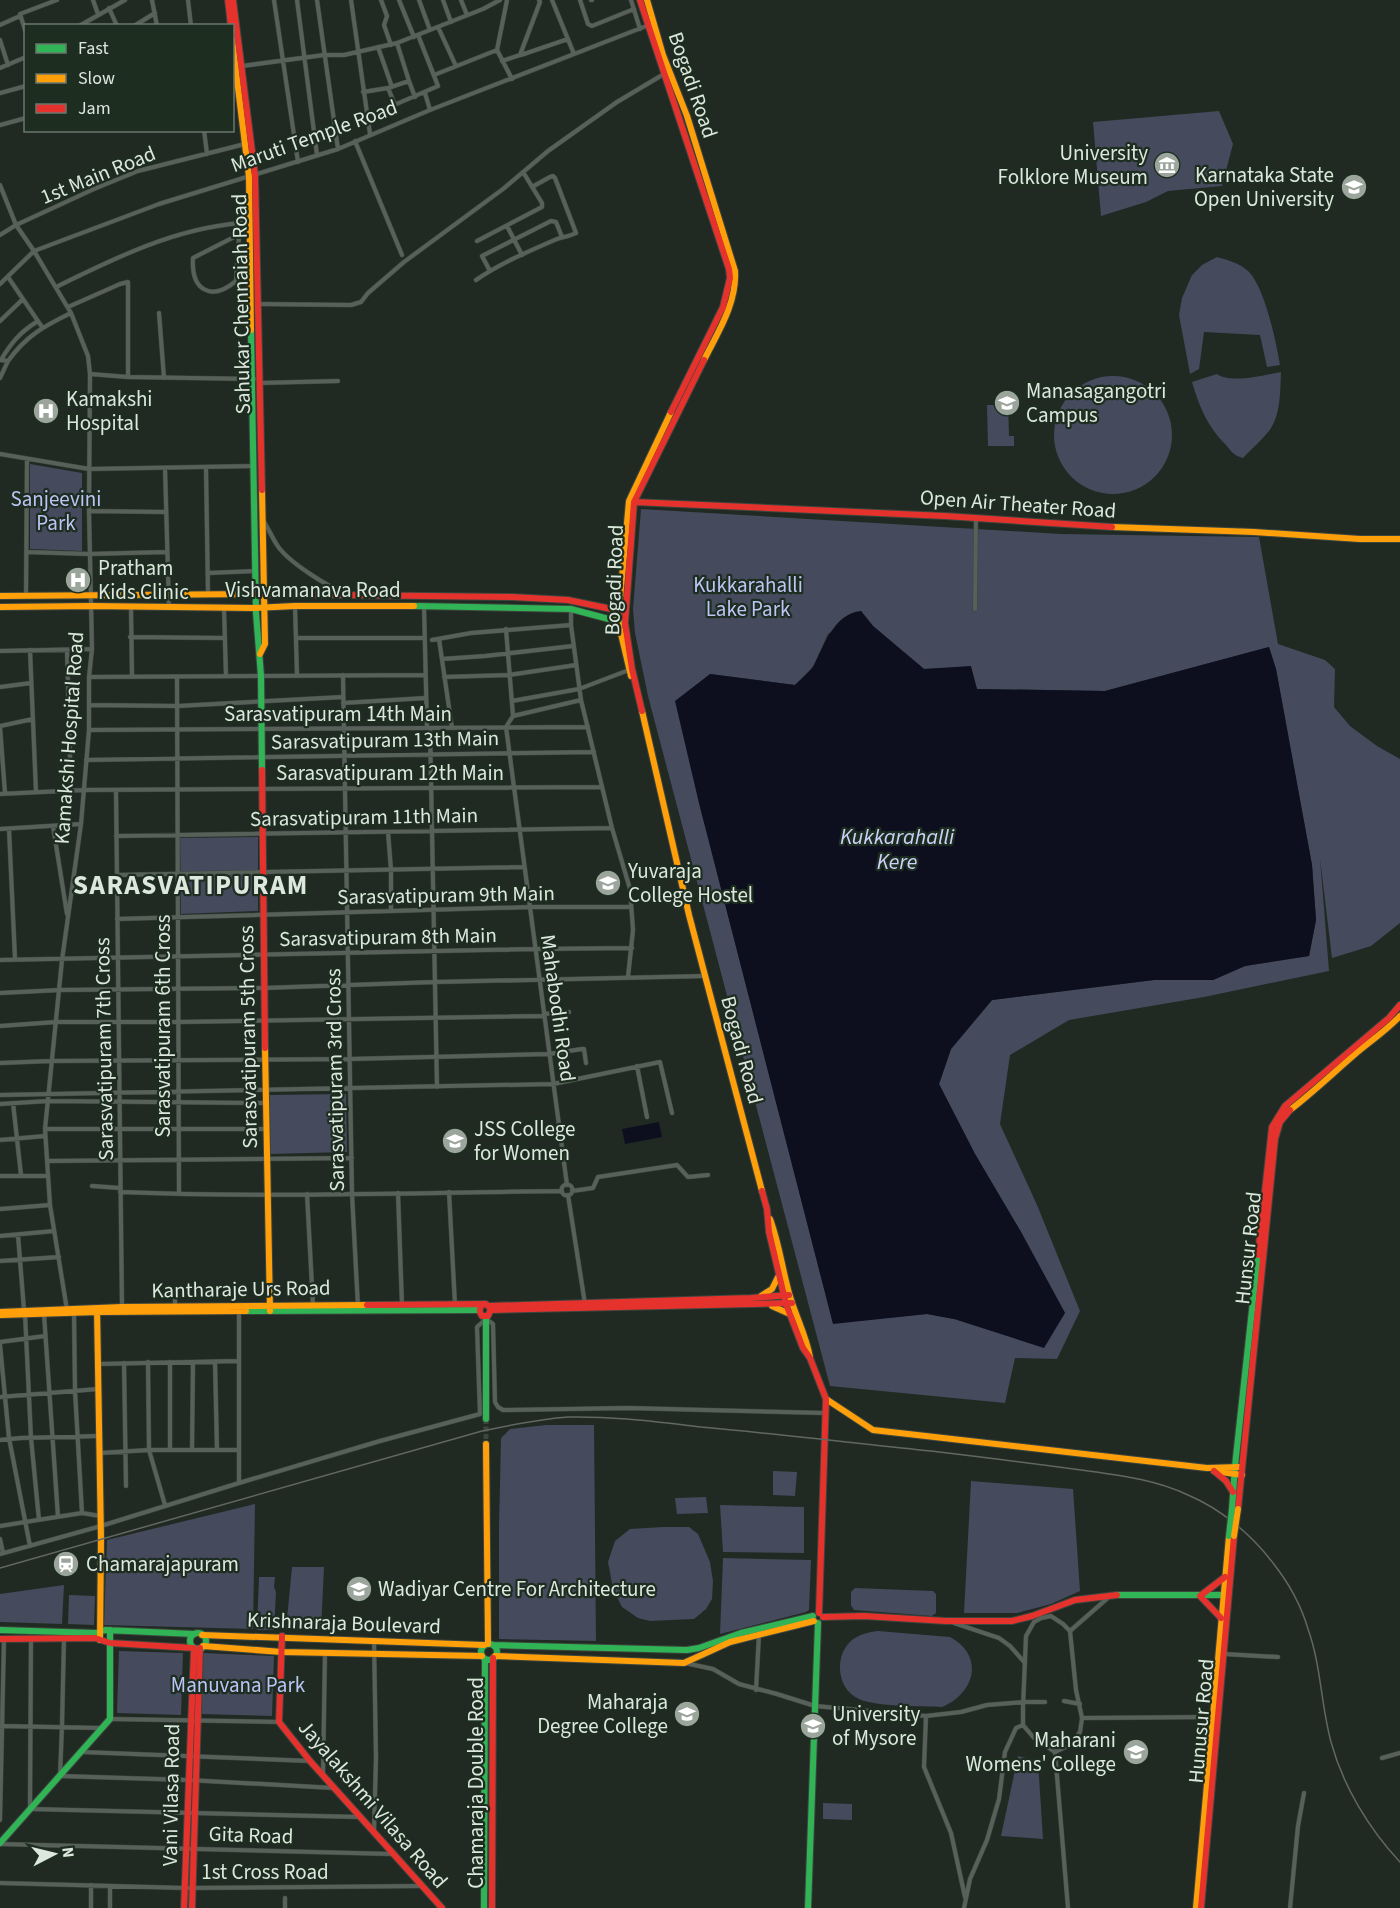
<svg xmlns="http://www.w3.org/2000/svg" width="1400" height="1908" font-family="'Source Sans 3',sans-serif">
	<rect width="100%" height="100%" fill="#202a22"/>
	<!-- green -->
	<path fill="#454a5d" fill-rule="evenodd" d="M1219,111L1233,144L1222,186L1168,191L1146,202L1101,216L1093,122Z
		M1217,257C1228,260 1239,263 1248,271C1265,287 1276,342 1280,365L1267,367L1260,335L1204,332L1199,369L1190,374L1179,315L1182,298L1192,275L1202,265Z
		M1281,372C1280,392 1281,415 1269,431C1261,441 1251,449 1243,458C1234,456 1231,451 1225,444C1207,426 1199,406 1192,382L1217,374C1231,384 1264,375 1281,372Z
		M1054 435a59 59 0 1 1 118 0a59 59 0 1 1-118 0Z
		M995,398H1001L1002,404H1008L1009,436H1014V446H988L987,405H995Z
		M30,464L82,473V551L30,549Z
		M641,509L1060,534L1259,537L1278,644L1325,660L1335,669L1334,707L1350,726L1377,746L1400,759V923L1371,946L1332,958L1320,858L1329,971L1204,997L1069,1020L1010,1055L1000,1124L1037,1205L1080,1311L1057,1359L1015,1358L1005,1403L830,1386L648,696L635,633L633,609ZM861,611L873,626L924,669L970,667L977,689L1105,691L1269,647L1276,669L1312,865L1316,920L1309,956L1245,966L1213,980H1154L992,1000L951,1049L939,1084L975,1154L1021,1232L1065,1313L954,1319L927,1314L833,1323L698,799L710,674L795,685L813,667L828,634Z
		M258,837V911L181,914L180,838Z
		M346,1094L347,1152L269,1154V1095Z
		M546,1425H594L596,1641L499,1639V1527L501,1438L510,1429Z
		M773,1471L797,1472L795,1496L773,1495Z
		M971,1481L1073,1489L1080,1591L1051,1604L1017,1613H964Z
		M706,1497L708,1513L677,1514L675,1498Z
		M255,1504L253,1629L104,1625L107,1540Z
		M720,1505L804,1507V1553L723,1552Z
		M663,1527H689L698,1534L710,1562L713,1581L712,1599L706,1609L694,1619L650,1621L638,1618L622,1607L613,1589L608,1562L615,1541L630,1529Z
		M723,1558L811,1560L809,1610L806,1612L720,1634Z
		M292,1567H324L321,1630L286,1629Z
		M259,1577H275L274,1587L276,1592L274,1630H257Z
		M64,1585L62,1624L0,1622V1594Z
		M855,1588L933,1591L936,1594V1613L932,1616L854,1610L851,1605V1592Z
		M69,1595L95,1596L94,1625L68,1624Z
		M878,1631L950,1637C985,1656 975,1693 942,1707C922,1706 876,1707 859,1699C836,1689 834,1655 852,1640C860,1634 869,1632 878,1631Z
		M119,1651L183,1653L181,1715L117,1713Z
		M203,1653L274,1656L272,1716L201,1714Z
		M1018,1756L1038,1761L1043,1839L1001,1836Z
		M823,1803L852,1804V1820L823,1819Z"/>
	<!-- water -->
	<path fill="#0d0f1f" d="M861,611L873,626L924,669L971,666L977,689L1105,691L1269,647L1276,669L1312,865L1316,920L1309,956L1245,966L1213,980H1154L992,1000L951,1049L939,1084L975,1154L1021,1232L1065,1313L1044,1348L954,1319L927,1314L833,1324L698,799L675,701L710,674L795,685C801,679 809,673 814,665C825,644 834,614 861,611Z
		M659,1122L662,1137L625,1144L622,1129Z"/>
	<g fill="none" stroke-linecap="round" stroke-linejoin="round">
		<!-- secondary-tunnel -->
		<path stroke="#3c463e" stroke-width="5" stroke-dasharray="5 2.5" stroke-linecap="butt" d="M486,1419V1444"/>
		<!-- street casing -->
		<g stroke="#3c453e" stroke-width="5">
			<path id="street" d="M93,0L98,14
				M152,0L157,26
				M188,0L191,26
				M274,0L298,162
				M297,0L317,155
				M317,0L338,149
				M351,0L370,134
				M381,0L387,16L384,25L391,45
				M399,0L414,37
				M419,0L430,30
				M443,0L451,22
				M461,0L467,15
				M507,0L497,50L512,79
				M552,0L574,54
				M580,0L588,24L592,26L634,9
				M591,0H592
				M631,0L640,29
				M109,8L117,26
				M0,25L20,16
				M79,26L125,0
				M134,26L155,13
				M438,27L456,66
				M26,33L20,14L57,0
				M0,40L8,65
				M378,47L392,87
				M521,55L568,39
				M502,61L520,55L540,2L539,0
				M0,68L26,57
				M232,71L242,66L324,55H344L397,43L483,9L500,0
				M434,75L497,50
				M409,81L415,97
				M388,88L395,105
				M363,92L388,88L409,81L397,43
				M0,93L26,86
				M425,93L430,110
				M378,112L438,86L418,35
				M0,125L26,118
				M204,130L207,154
				M355,141L402,255
				M0,185L16,225L34,251L71,313L88,356L90,374L89,511L92,649L89,677V730L81,824L62,960L45,1129L50,1205L67,1310
				M507,226L522,255
				M0,235L16,225L94,189L138,171L245,144
				M238,235L193,258C191,290 211,302 236,281L240,223L250,221
				M477,241L542,207V203L523,172
				M490,271L482,256L551,221L556,222L562,237
				M8,277L42,327
				M476,280C501,263 529,251 557,239C563,237 570,236 576,233L555,178L553,176L550,177L532,187
				M0,284L34,251L159,204L338,149L430,110L654,23
				M56,287C115,258 173,229 240,223
				M258,304L351,305L361,302L368,293L404,262L503,189L548,151L617,102L664,74
				M68,307L120,284L128,282V377
				M159,313L164,378
				M0,321L22,300
				M0,360L8,361C26,336 44,326 71,313
				M1,360C11,343 20,332 38,321
				M90,374L128,377L254,379
				M0,378L8,361
				M259,383L338,381
				M0,454L89,469L254,466
				M165,468L169,607
				M206,468L208,594
				M89,511L165,512
				M263,520C268,528 272,537 277,545C288,562 328,587 347,594
				M26,552L89,554L167,552
				M208,573L256,571
				M26,595L27,459
				M295,606L297,675
				M424,606L427,728
				M131,607L132,677
				M224,608L226,676
				M571,609V625L581,700L612,828L630,889L633,930L628,977
				M975,609L976,518
				M506,629L513,716
				M130,637L224,638
				M296,638H424
				M439,639L452,728
				M432,640L471,633L571,625
				M30,650L36,792
				M67,650L71,790
				M0,651L92,649
				M442,659L485,656L573,646
				M343,675L352,1194L358,1307
				M89,677L425,675
				M177,677L179,1194
				M444,677L509,675L576,665
				M0,687L31,683
				M512,701L579,689L629,670
				M343,703L426,698
				M89,705L178,706L343,697
				M0,726L33,719
				M0,727L5,793
				M430,728L437,1087
				M89,730L588,727
				M86,760L594,752
				M116,791L122,1307
				M0,794L83,790L602,787
				M53,826L67,914
				M0,829L81,824
				M9,829L15,959
				M388,832L391,870V911
				M116,836L612,828
				M117,875L524,867
				M117,919L530,907H631
				M0,960L535,949L632,948
				M0,993L60,990L264,988L435,982L705,976
				M544,1014L569,1012
				M0,1026L56,1022H178L544,1016
				M0,1063L51,1061L350,1059L549,1054L582,1049H584L586,1063
				M637,1066L647,1117
				M0,1095L553,1084L660,1062L672,1113
				M13,1103L21,1175
				M0,1104L48,1101L266,1103
				M45,1129H266
				M0,1140L45,1136
				M47,1161L352,1158
				M0,1176H48
				M561.5 1190a5.5 5.5 0 1 1 11 0a5.5 5.5 0 1 1-11 0Z
				M567,1185L506,727L513,716L581,700
				M92,1186L120,1188
				M572,1191L593,1188L598,1177L677,1165L688,1177L708,1175
				M120,1192C267,1198 414,1193 562,1191
				M449,1192L455,1305
				M398,1193L402,1305
				M307,1194L313,1305
				M568,1195L585,1304
				M0,1209L50,1205
				M18,1235L24,1310
				M0,1236L54,1231
				M0,1261L59,1257
				M175,1307V1293
				M74,1312L75,1391L82,1513
				M25,1314L31,1438L39,1520
				M44,1314L58,1517
				M0,1342L45,1336
				M0,1345L9,1438L30,1546
				M148,1362L149,1450L165,1505
				M170,1362V1450
				M215,1362L217,1450
				M124,1363L126,1486
				M98,1364L238,1361
				M0,1397L98,1389
				M0,1440L21,1438L99,1436
				M192,1450L193,1362
				M100,1453L149,1450H239
				M239,1483L380,1441L480,1414L477,1327L486,1319L493,1324L495,1402L498,1407L503,1410L628,1408L825,1413
				M0,1526L82,1513L100,1516
				M0,1539L3,1553
				M0,1554L101,1526L239,1483V1311
				M1051,1616L1063,1624L1070,1631L1076,1690L1082,1718L1080,1732L1070,1745L1055,1752L1034,1738L1023,1725V1707L1026,1636L1034,1622L1041,1618Z
				M954,1623L999,1638L1010,1646L1025,1663
				M1070,1631L1110,1596
				M31,1638L30,1809L360,1817
				M64,1638L62,1726L60,1776L188,1780L334,1788
				M374,1641L376,1758L374,1831
				M1224,1654L1278,1657
				M685,1663L713,1669L739,1684L777,1694L815,1706L926,1716L961,1712L987,1705L1024,1702H1045
				M756,1690L759,1634
				M1064,1701L1080,1704
				M926,1716L924,1767L951,1833L965,1897
				M1082,1718L1213,1717
				M110,1719L279,1722
				M0,1726L101,1728
				M82,1752L310,1761
				M1055,1752L1068,1908
				M1382,1758L1400,1753
				M323,1774L325,1652
				M0,1820L4,1639
				M0,1844L392,1854
				M0,1883L185,1888L422,1886
				M91,1885V1908
				M110,1886V1908
				M285,1908V1898
				M964,1908L970,1879L987,1840L999,1799L1005,1752L1016,1728L1023,1725
				M1290,1908L1298,1826L1304,1793"/>
		</g>
		<!-- fast casing -->
		<g stroke="#3c453e" stroke-width="8">
			<path id="fast" d="M251,330L256,613L261,676L262,770
				M414,606L571,609L620,622
				M246,1311L479,1310
				M486,1317V1419
				M1232,1509L1235,1466L1258,1255
				M1117,1595H1225
				M0,1630L96,1633L105,1630L194,1634
				M190 1641a8 8 0 1 1 16 0a8 8 0 1 1-16 0Z
				M481 1652a8 8 0 1 1 16 0a8 8 0 1 1-16 0Z
				M493,1645L687,1650L699,1648L741,1633L813,1616
				M0,1843L110,1719V1630
				M484,1908L485,1659
				M808,1908L818,1623"/>
		</g>
		<!-- slow casing -->
		<g stroke="#3c453e" stroke-width="8">
			<path id="slow" d="M647,0L663,55L687,116L735,271C737,303 718,332 704,360
				M232,39L249,177L251,330
				M1112,527L1254,532L1360,539H1400
				M0,596L258,594
				M0,607L92,606L253,608L295,606H414
				M260,654L265,644L262,490
				M631,676L618,621L629,501L671,412
				M642,711L689,915L762,1191
				M265,1048L270,1311
				M1290,1110C1312,1093 1332,1074 1354,1055C1369,1042 1386,1031 1400,1016
				M770,1219C779,1243 782,1268 789,1293C795,1315 806,1335 810,1357
				M761,1296L772,1289L778,1277
				M772,1306L790,1314
				M97,1309L101,1539L100,1640
				M0,1312L122,1307L367,1305
				M1,1315L97,1312L246,1311
				M826,1399L873,1430L1207,1468L1239,1467
				M486,1444L488,1644
				M1214,1471L1242,1475
				M202,1635L484,1645
				M203,1646L282,1652L482,1656
				M495,1656L684,1663L730,1642L814,1621
				M1196,1908L1229,1536"/>
		</g>
		<!-- jam casing -->
		<g stroke="#3c453e" stroke-width="8">
			<path id="jam" d="M228,0L231,26
				M233,0L255,175L262,490
				M640,0L729,269L730,278L723,307L671,412
				M634,502L945,516L1112,527
				M258,594L512,597L568,600L621,611
				M642,711L632,669L625,623L634,502L704,360
				M262,770L265,1048
				M762,1191L767,1209L769,1232L786,1304L803,1348L810,1358L826,1399L819,1613
				M1258,1255L1272,1127L1285,1106L1389,1018L1400,1005
				M367,1305L486,1304L491,1309L488,1316H482C479,1312 479,1309 482,1305
				M489,1306L751,1298L789,1295
				M491,1310L792,1303
				M1214,1471L1226,1481L1233,1492
				M1238,1509L1275,1139L1280,1122L1290,1110
				M823,1617L864,1616L946,1621H1012L1032,1616L1075,1600L1117,1595
				M1221,1618L1200,1596L1225,1577
				M282,1636L279,1722L310,1761L442,1908
				M0,1639L95,1638L110,1643L194,1648L184,1908
				M192,1908L200,1648
				M492,1908L493,1658
				M1201,1908L1234,1536"/>
		</g>
		<!-- street -->
		<use href="#street" stroke="#576059" stroke-width="4"/>
		<!-- fast -->
		<use href="#fast" stroke="#30b455" stroke-width="6"/>
		<!-- slow -->
		<use href="#slow" stroke="#ff9f0a" stroke-width="6"/>
		<!-- jam -->
		<use href="#jam" stroke="#e5322d" stroke-width="6"/>
		<!-- rail -->
		<path stroke="#616762" stroke-width="1.5" d="M0,1568L482,1431C511,1425 539,1419 568,1417C612,1416 657,1422 701,1427C778,1434 855,1443 931,1451C981,1457 1031,1463 1081,1470C1117,1475 1154,1479 1188,1495C1221,1509 1251,1534 1273,1563C1288,1582 1301,1605 1308,1629C1321,1665 1321,1705 1331,1742C1343,1786 1369,1829 1400,1862"/>
		<!-- fast-bridge casing -->
		<g stroke="#3c453e" stroke-width="8" stroke-linecap="butt">
			<path id="fast-bridge" d="M1229,1536L1232,1509"/>
		</g>
		<!-- slow-bridge casing -->
		<g stroke="#3c453e" stroke-width="8" stroke-linecap="butt">
			<path id="slow-bridge" d="M1234,1536L1238,1509"/>
		</g>
		<!-- fast-bridge -->
		<use href="#fast-bridge" stroke="#30b455" stroke-width="6"/>
		<!-- slow-bridge -->
		<use href="#slow-bridge" stroke="#ff9f0a" stroke-width="6"/>
	</g>
	<!-- icons -->
	<defs>
		<g id="museum-disc" transform="scale(1.35)"><circle r="9.5" fill="#9ba59c" stroke="#1d2d20"/><path d="M0-6L6-3V-2H-6V-3ZM-5-1h2V3h-2ZM-1-1h2V3h-2ZM3-1h2V3H3ZM-6 4H6V6H-6Z" fill="#fff"/></g>
		<g id="university-disc" transform="scale(1.35)"><circle r="9.5" fill="#9ba59c" stroke="#1d2d20"/><path d="M0-5L7-2L0 1L-7-2ZM-4 1L0 2.5L4 1V4Q0 6-4 4Z" fill="#fff"/></g>
		<g id="hospital-disc" transform="scale(1.35)"><circle r="9.5" fill="#9ba59c" stroke="#1d2d20"/><path d="M-5-5h3v3.5h4V-5h3V5h-3V1.5h-4V5h-3Z" fill="#fff"/></g>
		<g id="station-disc" transform="scale(1.35)"><circle r="9.5" fill="#9ba59c" stroke="#1d2d20"/><path d="M-3-6H3Q5-6 5-4V2Q5 4 3 4L4.5 6H3L1.5 4h-3L-3 6H-4.5L-3 4Q-5 4-5 2V-4Q-5-6-3-6ZM-3.5-4v3h7v-3ZM-3.5 1v1.5H-2V1ZM2 1v1.5H3.5V1Z" fill="#fff"/></g>
	</defs>
	<g fill-rule="evenodd">
		<use href="#museum-disc" x="1167" y="165"/>
		<use href="#university-disc" x="1354" y="187"/>
		<use href="#university-disc" x="1007" y="403"/>
		<use href="#hospital-disc" x="46" y="411"/>
		<use href="#hospital-disc" x="78" y="580"/>
		<use href="#university-disc" x="608" y="883"/>
		<use href="#university-disc" x="455" y="1141"/>
		<use href="#station-disc" x="66" y="1564"/>
		<use href="#university-disc" x="359" y="1589"/>
		<use href="#university-disc" x="687" y="1714"/>
		<use href="#university-disc" x="813" y="1726"/>
		<use href="#university-disc" x="1136" y="1752"/>
	</g>
	<g text-anchor="middle" stroke-width="4.5" stroke-linejoin="round" paint-order="stroke">
		<!-- street labels -->
		<g font-size="21" fill="#dde7de" stroke="#1d2d20">
			<text transform="translate(693 85) rotate(71)" y="7">Bogadi Road</text>
			<text transform="translate(314 136) rotate(-20)" y="7">Maruti Temple Road</text>
			<text transform="translate(98 175) rotate(-22)" y="7">1st Main Road</text>
			<text transform="translate(241 304) rotate(-91)" y="7">Sahukar Chennaiah Road</text>
			<text transform="translate(1018 504) rotate(4)" y="7">Open Air Theater Road</text>
			<text transform="translate(614 580) rotate(-88)" y="7">Bogadi Road</text>
			<text x="313" y="597">Vishvamanava Road</text>
			<text x="338" y="721">Sarasvatipuram 14th Main</text>
			<text transform="translate(69 738) rotate(-86)" y="7">Kamakshi Hospital Road</text>
			<text transform="translate(385 740) rotate(-1)" y="7">Sarasvatipuram 13th Main</text>
			<text x="390" y="780">Sarasvatipuram 12th Main</text>
			<text transform="translate(364 817) rotate(-1)" y="7">Sarasvatipuram 11th Main</text>
			<text transform="translate(446 895) rotate(-1)" y="7">Sarasvatipuram 9th Main</text>
			<text transform="translate(388 937) rotate(-1)" y="7">Sarasvatipuram 8th Main</text>
			<text transform="translate(558 1008) rotate(82)" y="7">Mahabodhi Road</text>
			<text transform="translate(163 1026) rotate(-90)" y="7">Sarasvatipuram 6th Cross</text>
			<text transform="translate(248 1037) rotate(-91)" y="7">Sarasvatipuram 5th Cross</text>
			<text transform="translate(104 1049) rotate(-91)" y="7">Sarasvatipuram 7th Cross</text>
			<text transform="translate(742 1050) rotate(75)" y="7">Bogadi Road</text>
			<text transform="translate(335 1080) rotate(-91)" y="7">Sarasvatipuram 3rd Cross</text>
			<text transform="translate(1248 1248) rotate(-84)" y="7">Hunsur Road</text>
			<text transform="translate(241 1289) rotate(-1)" y="7">Kantharaje Urs Road</text>
			<text transform="translate(344 1623) rotate(2)" y="7">Krishnaraja Boulevard</text>
			<text transform="translate(1201 1721) rotate(-85)" y="7">Hunusur Road</text>
			<text transform="translate(476 1783) rotate(-90)" y="7">Chamaraja Double Road</text>
			<text transform="translate(171 1795) rotate(-89)" y="7">Vani Vilasa Road</text>
			<text transform="translate(373 1804) rotate(49)" y="7">Jayalakshmi Vilasa Road</text>
			<text transform="translate(251 1835) rotate(2)" y="7">Gita Road</text>
			<text x="265" y="1879">1st Cross Road</text>
		</g>
		<!-- poi labels -->
		<g font-size="21" fill="#dde7de" stroke="#1d2d20" text-anchor="start">
			<text x="1148" y="160" text-anchor="end">University<tspan x="1148" dy="24">Folklore Museum</tspan></text>
			<text x="1334" y="182" text-anchor="end">Karnataka State<tspan x="1334" dy="24">Open University</tspan></text>
			<text x="1026" y="398">Manasagangotri<tspan x="1026" dy="24">Campus</tspan></text>
			<text x="66" y="406">Kamakshi<tspan x="66" dy="24">Hospital</tspan></text>
			<text x="98" y="575">Pratham<tspan x="98" dy="24">Kids Clinic</tspan></text>
			<text x="628" y="878">Yuvaraja<tspan x="628" dy="24">College Hostel</tspan></text>
			<text x="474" y="1136">JSS College<tspan x="474" dy="24">for Women</tspan></text>
			<text x="86" y="1571">Chamarajapuram</text>
			<text x="378" y="1596">Wadiyar Centre For Architecture</text>
			<text x="668" y="1709" text-anchor="end">Maharaja<tspan x="668" dy="24">Degree College</tspan></text>
			<text x="832" y="1721">University<tspan x="832" dy="24">of Mysore</tspan></text>
			<text x="1116" y="1747" text-anchor="end">Maharani<tspan x="1116" dy="24">Womens' College</tspan></text>
		</g>
		<!-- park labels -->
		<g font-size="21" fill="#bdc4f6" stroke="#1d2d20">
			<text x="56" y="506">Sanjeevini<tspan x="56" dy="24">Park</tspan></text>
			<text x="748" y="592">Kukkarahalli<tspan x="748" dy="24">Lake Park</tspan></text>
			<text x="238" y="1692">Manuvana Park</text>
		</g>
		<!-- water labels -->
		<g font-size="22" font-style="italic" fill="#ccd2fb" stroke="#1d2d20">
			<text x="897" y="844">Kukkarahalli<tspan x="897" dy="25">Kere</tspan></text>
		</g>
		<!-- district labels -->
		<g font-size="27" font-weight="bold" letter-spacing="1.5" fill="#dde7de" stroke="#1d2d20">
			<text x="191" y="894">SARASVATIPURAM</text>
		</g>
	</g>
	<!-- legend -->
	<rect x="24" y="24" width="210" height="108" fill="#1d2d20" stroke="#6a776c" stroke-width="1.5"/>
	<rect x="36" y="44" width="30" height="9" fill="#30b455" stroke="#6a776c" stroke-width="1.5"/>
	<text x="78" y="54" font-size="18" fill="#dde7de">Fast</text>
	<rect x="36" y="74" width="30" height="9" fill="#ff9f0a" stroke="#6a776c" stroke-width="1.5"/>
	<text x="78" y="84" font-size="18" fill="#dde7de">Slow</text>
	<rect x="36" y="104" width="30" height="9" fill="#e5322d" stroke="#6a776c" stroke-width="1.5"/>
	<text x="78" y="114" font-size="18" fill="#dde7de">Jam</text>
	<!-- north arrow -->
	<g transform="translate(54 1854) rotate(83)" stroke="#1d2d20" stroke-width="4.5" paint-order="stroke">
	<path d="M0-4.5L10 22L0 15L-10 22Z" fill="#dde7de"/>
	<text y="-9" font-size="16" font-weight="bold" text-anchor="middle" fill="#dde7de">N</text>
	</g>
</svg>
